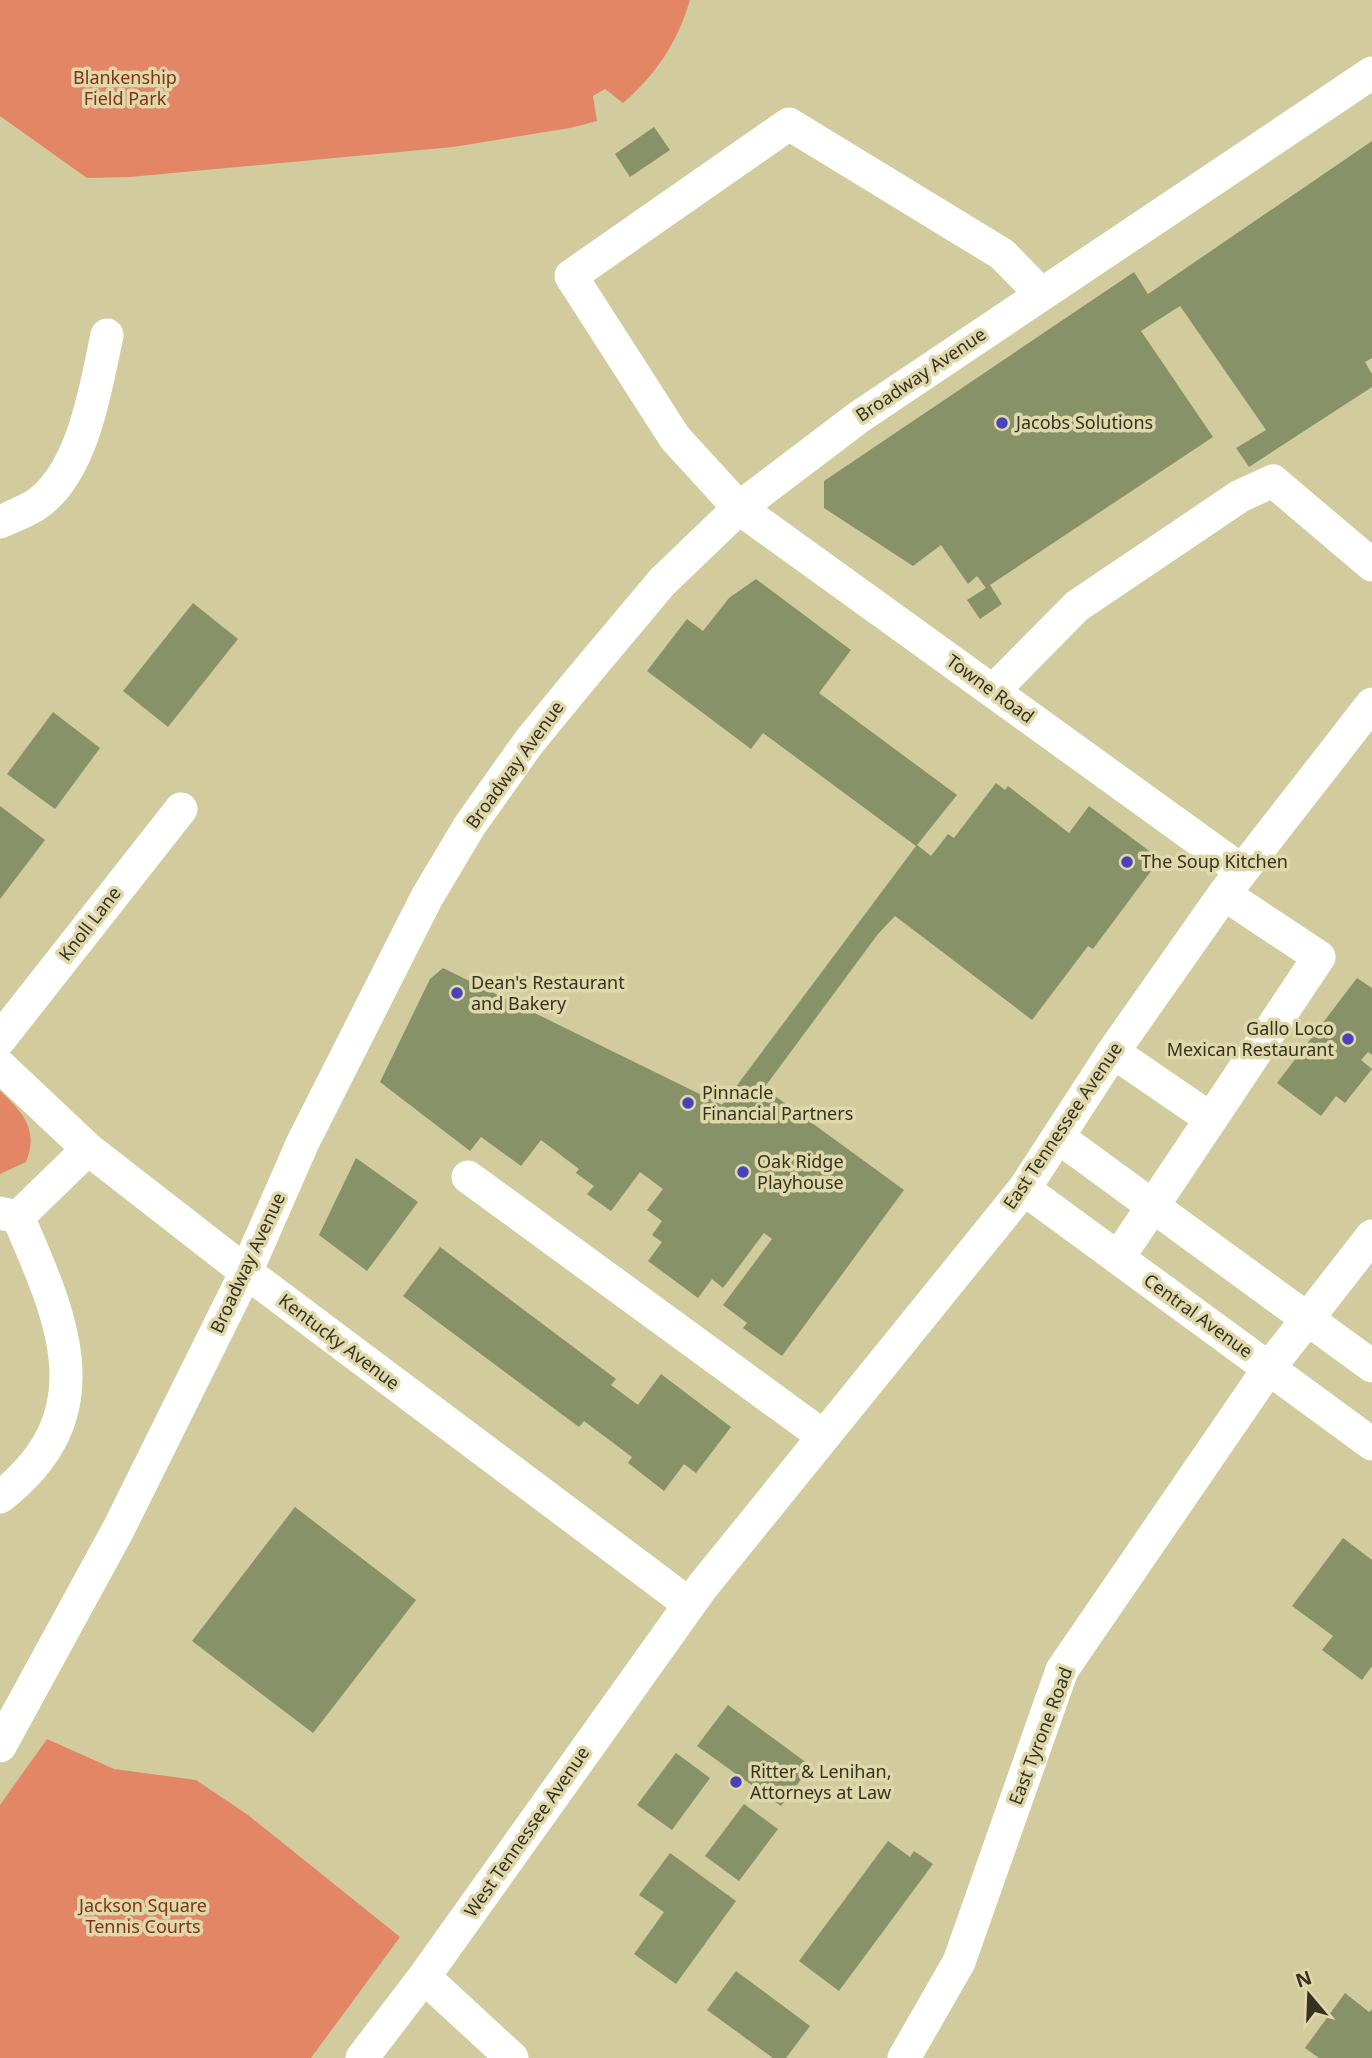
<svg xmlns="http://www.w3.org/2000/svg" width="1372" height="2058" font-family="'Noto Sans',sans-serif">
	<rect width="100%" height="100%" fill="#d2cb9e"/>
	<!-- green -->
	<path fill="#e38666" d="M0,0H690C678,41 656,75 623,103L605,89L593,96L597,121L570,128L453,147L130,177L87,178L0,116Z
		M0,1091C23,1112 39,1130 26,1162L0,1174Z
		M47,1739L114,1769L196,1780L248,1815L400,1937L311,2058H0V1805Z"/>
	<!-- building -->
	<path fill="#879269" d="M654,127L670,150L630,177L615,154Z
		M1372,141V358L1365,362L1372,374V387L1249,467L1236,448L1266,430L1180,306L1141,331L1213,437L990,585L1002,604L980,619L967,600L986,588L977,576L968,584L941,545L913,566L824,508V481L1134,272L1148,294Z
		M756,579L851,650L819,693L957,795L917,845L931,856L948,834L954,838L996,783L1005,790L1008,786L1069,833L1089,806L1160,859L1093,949L1088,946L1032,1020L895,916L878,934L764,1088L904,1190L782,1356L743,1328L747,1323L723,1305L772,1239L764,1233L723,1288L712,1279L698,1298L648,1261L662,1242L652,1235L662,1221L647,1210L663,1189L640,1172L611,1211L587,1194L594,1186L576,1173L579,1169L541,1140L521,1166L481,1137L470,1151L380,1082L430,979L443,968L722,1105L726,1100L916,846L763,733L751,749L647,671L687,619L703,631L729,598Z
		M193,603L238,639L168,727L123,691Z
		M53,712L100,748L55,809L7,774Z
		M0,806L45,840L0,899Z
		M1357,978L1372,988V1055L1368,1052L1361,1060L1372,1069L1345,1103L1336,1096L1321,1116L1277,1083Z
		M356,1158L418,1202L367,1271L319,1235Z
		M440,1247L616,1379L611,1385L638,1405L661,1374L731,1427L696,1473L684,1464L664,1491L628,1463L632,1457L584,1421L579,1427L403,1296Z
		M295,1507L416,1600L313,1733L192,1641Z
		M1343,1538L1372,1560V1666L1362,1680L1322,1650L1333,1636L1292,1606Z
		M728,1705L811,1766L781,1806L697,1746Z
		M676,1753L710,1778L672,1830L637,1805Z
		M744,1804L778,1829L739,1881L705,1856Z
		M888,1841L910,1857L914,1851L933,1864L839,1991L799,1961Z
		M670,1853L736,1901L676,1984L634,1954L664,1912L639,1895Z
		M736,1971L810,2026L786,2058H773L707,2010Z
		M1345,1993L1369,2012L1372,2009V2058H1319L1305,2048Z"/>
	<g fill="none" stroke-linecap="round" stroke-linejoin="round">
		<!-- minor -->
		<path stroke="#fff" stroke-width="33" d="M1041,294L1002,254L789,124L571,276L675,438L739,508L1242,871
			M0,522C11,517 24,512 34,506C83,475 96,387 107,335
			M993,691L1077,606L1240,496L1273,481L1372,565
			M0,1039L181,809
			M1113,1052L1211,1119L1319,957L1224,894
			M0,1066L88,1149L246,1272L689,1604
			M1058,1137L1372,1366
			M468,1177L823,1436
			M1024,1189L1372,1444
			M0,1213L18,1217L88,1149
			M1118,1258L1211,1119
			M0,1497C106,1415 63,1320 18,1217
			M0,1746L118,1530L246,1272L303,1142L427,897L470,825L529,742L579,681L662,582L739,508L859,417L1372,73
			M424,1977L512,2058
			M362,2058L424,1977L702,1587L1024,1189L1113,1052L1224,894L1372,704
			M904,2058L959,1962L1062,1670L1269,1368L1372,1236"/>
	</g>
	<!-- markers -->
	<g fill="#4a42b9" stroke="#dfd8ab" stroke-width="2.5">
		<circle cx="1002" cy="423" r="7"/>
		<circle cx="1127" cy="862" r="7"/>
		<circle cx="457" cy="993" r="7"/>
		<circle cx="1348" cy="1039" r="7"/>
		<circle cx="688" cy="1103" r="7"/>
		<circle cx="743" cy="1172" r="7"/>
		<circle cx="736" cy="1782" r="7"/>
	</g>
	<g text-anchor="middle" stroke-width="7" stroke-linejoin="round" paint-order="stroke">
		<!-- park labels -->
		<g font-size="18" fill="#833213" stroke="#dfd8ab">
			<text x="125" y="84">Blankenship<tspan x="125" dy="21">Field Park</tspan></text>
			<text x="143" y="1912">Jackson Square<tspan x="143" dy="21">Tennis Courts</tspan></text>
		</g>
		<!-- street labels -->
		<g font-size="18" fill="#353220" stroke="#dfd8ab">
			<text transform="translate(921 375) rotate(-34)" y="6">Broadway Avenue</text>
			<text transform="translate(990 689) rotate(36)" y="6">Towne Road</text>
			<text transform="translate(515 765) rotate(-54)" y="6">Broadway Avenue</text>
			<text transform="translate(90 924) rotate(-52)" y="6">Knoll Lane</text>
			<text transform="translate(1063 1126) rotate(-56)" y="6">East Tennessee Avenue</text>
			<text transform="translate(248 1263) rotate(-65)" y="6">Broadway Avenue</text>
			<text transform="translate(1198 1316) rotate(36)" y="6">Central Avenue</text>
			<text transform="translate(339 1342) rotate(37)" y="6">Kentucky Avenue</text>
			<text transform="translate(1041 1736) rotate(-69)" y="6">East Tyrone Road</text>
			<text transform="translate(527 1832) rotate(-55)" y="6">West Tennessee Avenue</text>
		</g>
		<!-- poi labels -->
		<g font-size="18" fill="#353220" stroke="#dfd8ab" text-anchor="start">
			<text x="1016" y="429">Jacobs Solutions</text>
			<text x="1141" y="868">The Soup Kitchen</text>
			<text x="471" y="989">Dean's Restaurant<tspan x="471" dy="21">and Bakery</tspan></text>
			<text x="1334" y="1035" text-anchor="end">Gallo Loco<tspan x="1334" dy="21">Mexican Restaurant</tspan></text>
			<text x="702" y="1099">Pinnacle<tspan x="702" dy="21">Financial Partners</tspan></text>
			<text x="757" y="1168">Oak Ridge<tspan x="757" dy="21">Playhouse</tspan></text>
			<text x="750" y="1778">Ritter &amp; Lenihan,<tspan x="750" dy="21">Attorneys at Law</tspan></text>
		</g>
	</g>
	<!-- north arrow -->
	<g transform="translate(1309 1995) rotate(341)" stroke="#dfd8ab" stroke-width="5" paint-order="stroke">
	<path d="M0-5L12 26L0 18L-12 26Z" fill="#353220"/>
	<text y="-10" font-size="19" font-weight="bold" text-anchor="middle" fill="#353220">N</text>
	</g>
</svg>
